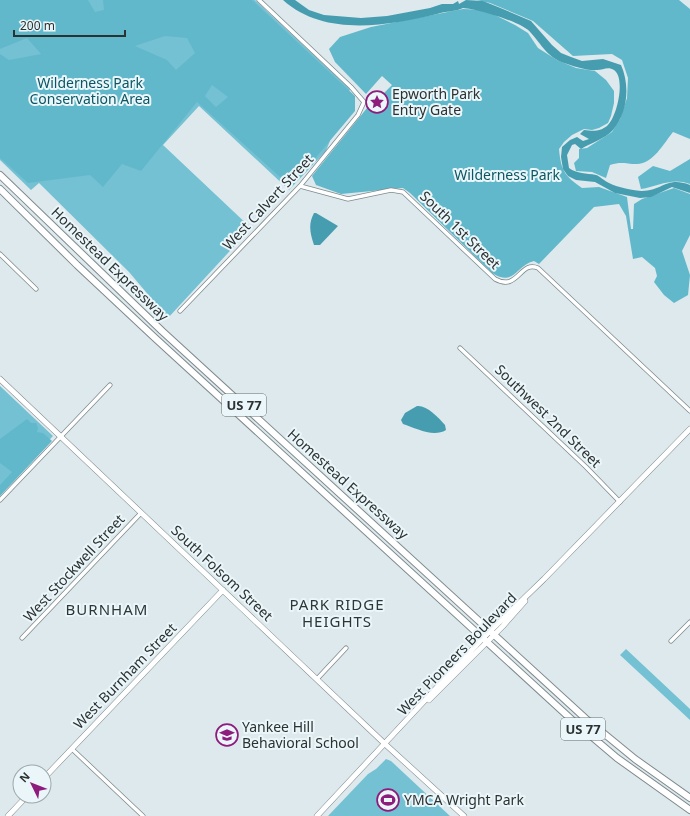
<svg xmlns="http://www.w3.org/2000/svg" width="690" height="816" font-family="'Noto Sans',sans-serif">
	<rect width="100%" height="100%" fill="#dde9ec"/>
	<!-- green -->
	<path fill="#74c1d3" d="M0,0H255L350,89L326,151L289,190L199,106L163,145L251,228L168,318L129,272L39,183L31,190L0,160Z
		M0,386L53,436L0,491Z
		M626,649L690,709V720L620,655Z
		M386,759L391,761L450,816H328L368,774L376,769Z"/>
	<!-- forest -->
	<path fill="#62b8cb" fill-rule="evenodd" d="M0,0H88L95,12L104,10L103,0H252L355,96V111L291,187L197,102L141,171L122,164L103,187L90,175L28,183L0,158V54L9,60L41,54L27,38L0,49ZM165,36L187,38L195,53L176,70L167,60L135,46ZM212,85L228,97L216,107L205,96Z
		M477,0H679L690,9V139L673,132C664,143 653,164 637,164C625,164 622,161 610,165L606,178L592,172L576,171L574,163L579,158V149L587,148L612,132L620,119L627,98L628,78L622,60L612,54L573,56L533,21L490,3Z
		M463,9L485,10L515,25L528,33L538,48L557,60L576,68L595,71L606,80L614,91V103L611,116L608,123L599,128L592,130L584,129L572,135L564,142L559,149C561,171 565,176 582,188L599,187L627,197L631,229H633L634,204L642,199L674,188L690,194V235L682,251L690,275L688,295L674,303L664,295L654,282L657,276L655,268L642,257L633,259L626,216L619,204L594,207L539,264L534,261C515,266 515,287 492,273L410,193L403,188L341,194L316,185L312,176L316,171L367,108L368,103L372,98L378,99L392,85L382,76L366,94L335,62L329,49L340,37L371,27Z
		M690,159V184C673,177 658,186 641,189L638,177L653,166L670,171Z
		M27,419L31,423H36L38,428L37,432L43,433L52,441L0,496V485L12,472L0,463V439Z"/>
	<!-- water -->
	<path fill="#479db0" d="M283,0H295L309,10L324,15L361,18L387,16L430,8L442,4H453L458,1L459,4L466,0L483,1L498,7L531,21L552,45L561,53L571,57L582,61L603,59L621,65C630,85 628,112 613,130C606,138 589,144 581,149L575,144L572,145L567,155L569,168C577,174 586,173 596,175C600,176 604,181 609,183C616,187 635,191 642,191C663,191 666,176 690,185V193L672,187L651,197L640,198L615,193L595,182L576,180L568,176L563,169L561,157L562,147L570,140L577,137L583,141L589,139L580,134L584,130C593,131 599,132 607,126C617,118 626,78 614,70C608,66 603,70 597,70C587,71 573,66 564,63C547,57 542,45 531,33C523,22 477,9 463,8C455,12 446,11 437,14C387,26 324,37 283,0Z
		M314,213H316L338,226L320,245H314C310,233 308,224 314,213Z
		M417,406C427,405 438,417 445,425L446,430C433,438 416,428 403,424L401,420L405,413Z"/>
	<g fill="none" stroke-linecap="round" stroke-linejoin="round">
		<!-- street casing -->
		<g stroke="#7f8a8d" stroke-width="5">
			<path id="street" d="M300,186L348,199L391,190L403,192L495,279C518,292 520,260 538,268L690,411
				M0,254L36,289
				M180,311L300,186L358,115L364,102L351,87L259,0
				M460,348L586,467L620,502
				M0,500L110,385
				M22,638L141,513
				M671,641L690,622
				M317,679L346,648
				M72,749L143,816"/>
		</g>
		<!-- secondary casing -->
		<g stroke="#7f8a8d" stroke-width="6">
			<path id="secondary" d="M0,379L385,744L464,816
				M429,700L503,626L525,601
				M44,778L223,590
				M8,816L27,796
				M317,816L483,638L544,579L690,429"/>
		</g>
		<!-- highway casing -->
		<g stroke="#7f8a8d" stroke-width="8">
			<path id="highway" d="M0,175L162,331L585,718L635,759L690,798
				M0,189L77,265L155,338L571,719L617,758L690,810"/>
		</g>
		<!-- street -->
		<use href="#street" stroke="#fff" stroke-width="3.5"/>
		<!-- secondary -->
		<use href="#secondary" stroke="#fff" stroke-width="5"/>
		<!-- highway -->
		<use href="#highway" stroke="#fff" stroke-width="6"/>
	</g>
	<!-- icons -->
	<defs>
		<g id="sight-ring" transform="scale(1.15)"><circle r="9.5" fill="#eaf6f9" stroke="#8e1c7d" stroke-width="1.5"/><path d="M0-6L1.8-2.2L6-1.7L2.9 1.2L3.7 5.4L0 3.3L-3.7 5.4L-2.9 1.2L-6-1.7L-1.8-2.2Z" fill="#8e1c7d"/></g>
		<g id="school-ring" transform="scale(1.15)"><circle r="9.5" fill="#eaf6f9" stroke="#8e1c7d" stroke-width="1.5"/><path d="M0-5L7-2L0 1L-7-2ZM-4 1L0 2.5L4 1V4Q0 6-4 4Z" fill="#8e1c7d"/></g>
		<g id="stadium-ring" transform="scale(1.15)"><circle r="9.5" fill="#eaf6f9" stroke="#8e1c7d" stroke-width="1.5"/><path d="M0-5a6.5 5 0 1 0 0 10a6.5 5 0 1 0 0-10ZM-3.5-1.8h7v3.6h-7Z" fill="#8e1c7d"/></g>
	</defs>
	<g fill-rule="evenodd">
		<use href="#sight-ring" x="377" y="102"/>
		<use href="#school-ring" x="227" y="735"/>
		<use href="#stadium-ring" x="388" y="800"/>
	</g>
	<g text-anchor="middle" stroke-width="4" stroke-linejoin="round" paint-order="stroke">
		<!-- shield labels -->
		<g fill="#eaf6f9" stroke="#656c6e" stroke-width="1">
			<rect x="222" y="394" width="44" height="22" rx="3"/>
			<rect x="561" y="718" width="44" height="22" rx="3"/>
		</g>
		<g font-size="13" font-weight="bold" fill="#2c3132">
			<text x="244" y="410">US 77</text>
			<text x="583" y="734">US 77</text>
		</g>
		<!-- park labels -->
		<g font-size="14" fill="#0b5664" stroke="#eaf6f9">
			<text x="90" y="88">Wilderness Park<tspan x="90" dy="16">Conservation Area</tspan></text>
			<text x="507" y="180">Wilderness Park</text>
		</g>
		<!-- poi labels -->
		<g font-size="14" fill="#2c3132" stroke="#eaf6f9" text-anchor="start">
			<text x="392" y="99">Epworth Park<tspan x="392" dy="16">Entry Gate</tspan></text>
			<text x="242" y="732">Yankee Hill<tspan x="242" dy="16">Behavioral School</tspan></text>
			<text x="404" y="805">YMCA Wright Park</text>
		</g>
		<!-- street labels -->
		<g font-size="14" fill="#2c3132" stroke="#eaf6f9">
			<text transform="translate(268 202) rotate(-47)" y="5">West Calvert Street</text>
			<text transform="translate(460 230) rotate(44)" y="5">South 1st Street</text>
			<text transform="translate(110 264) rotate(44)" y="5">Homestead Expressway</text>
			<text transform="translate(548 416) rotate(44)" y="5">Southwest 2nd Street</text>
			<text transform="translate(348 484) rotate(42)" y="5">Homestead Expressway</text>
			<text transform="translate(74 568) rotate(-47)" y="5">West Stockwell Street</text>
			<text transform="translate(222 573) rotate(43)" y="5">South Folsom Street</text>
			<text transform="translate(457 654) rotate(-46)" y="5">West Pioneers Boulevard</text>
			<text transform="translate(125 676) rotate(-46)" y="5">West Burnham Street</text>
		</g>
		<!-- neighbourhood labels -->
		<g font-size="15" letter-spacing="1" fill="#2d3739" stroke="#eaf6f9">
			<text x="337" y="610">PARK RIDGE<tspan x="337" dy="17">HEIGHTS</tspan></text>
			<text x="107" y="615">BURNHAM</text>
		</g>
	</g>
	<!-- north arrow -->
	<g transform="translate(32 784) rotate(313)"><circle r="19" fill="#eaf6f9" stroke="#9ea7a9"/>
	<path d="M0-3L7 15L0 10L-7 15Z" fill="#8e1c7d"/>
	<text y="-6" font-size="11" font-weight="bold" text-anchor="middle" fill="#2c3132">N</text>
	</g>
	<!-- scale -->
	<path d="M14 30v6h111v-6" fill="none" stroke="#2c3132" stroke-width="2"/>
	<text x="20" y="30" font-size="12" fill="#2c3132" stroke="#eaf6f9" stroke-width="3" paint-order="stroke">200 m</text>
</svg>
